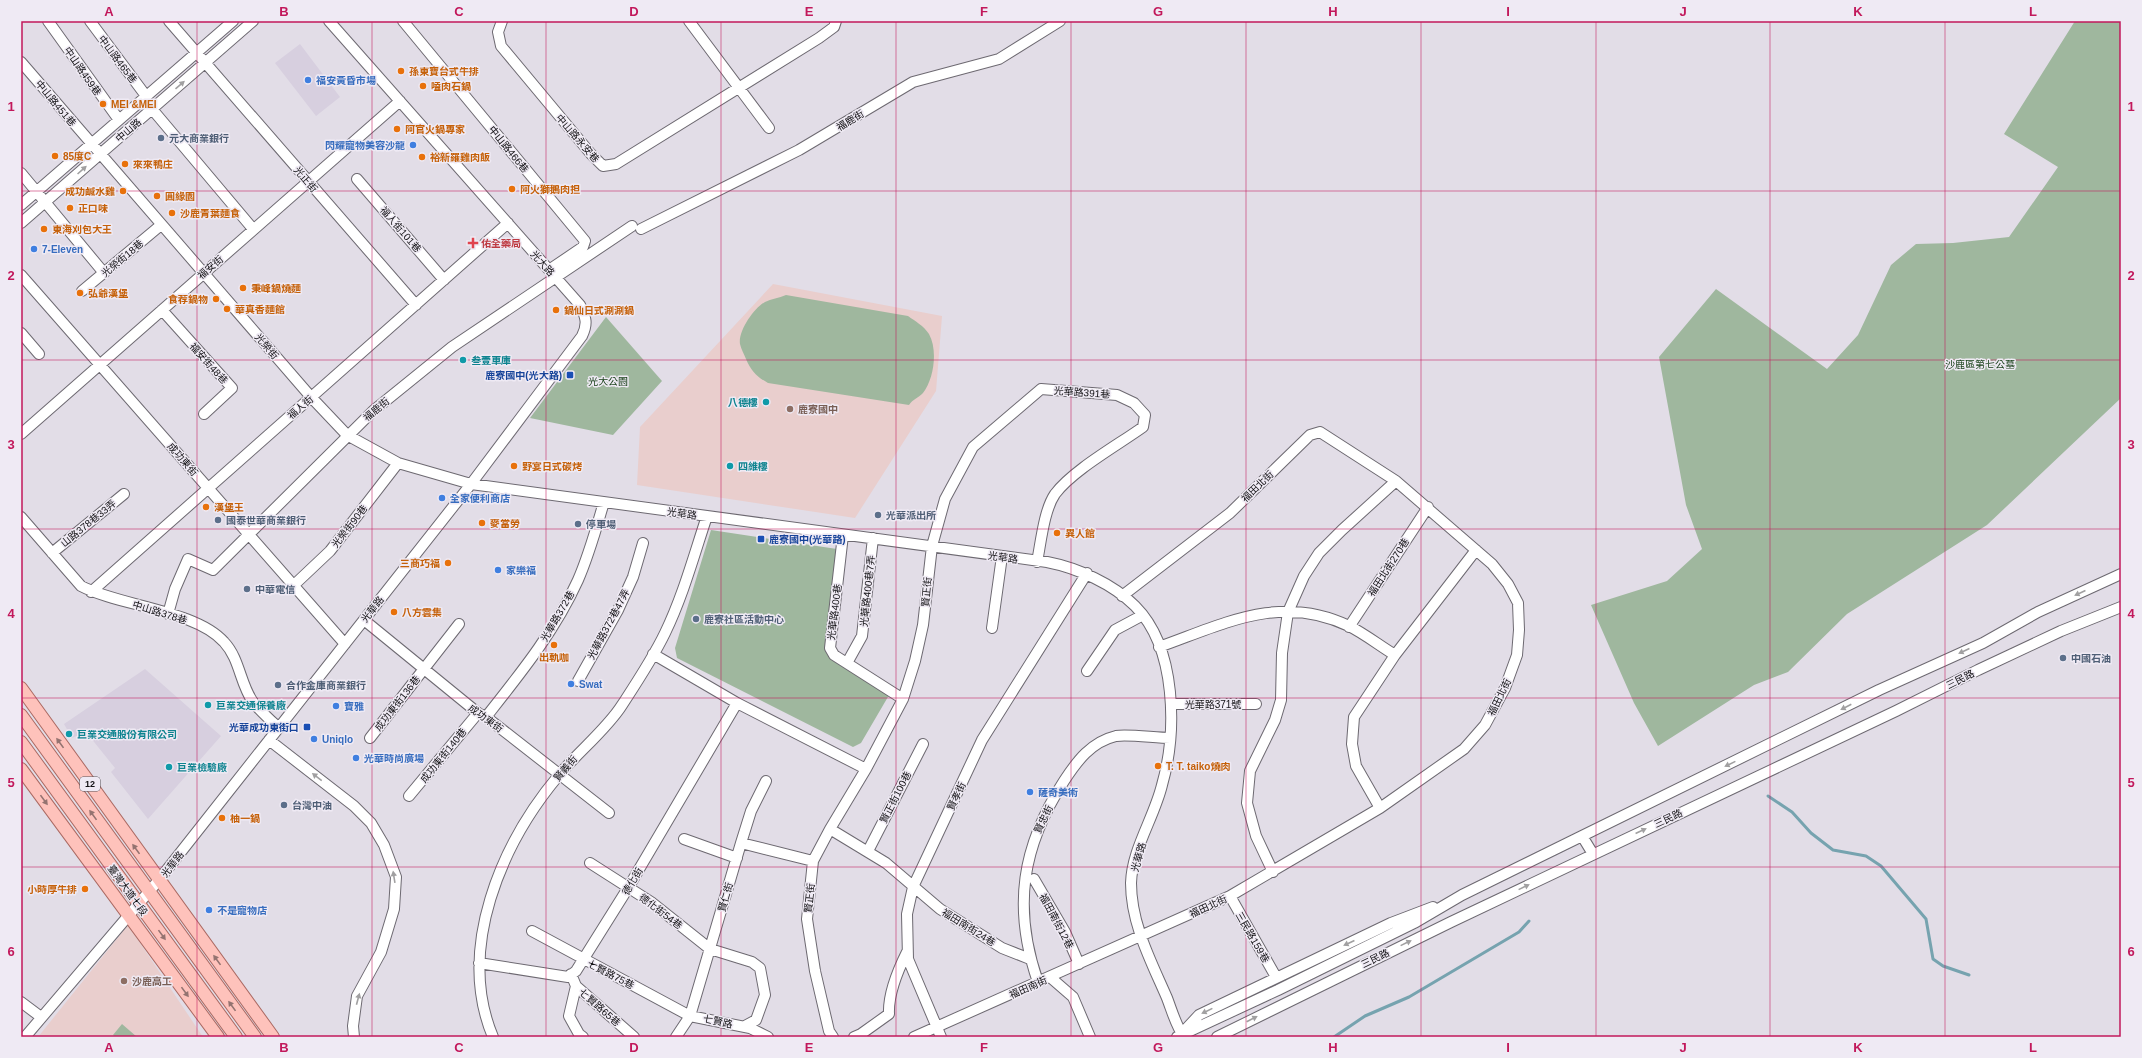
<svg xmlns="http://www.w3.org/2000/svg" width="2142" height="1058" font-family="Helvetica,'Noto Sans TC',sans-serif">
	<rect width="100%" height="100%" fill="#e2dde7"/>
	<!-- built -->
	<path fill="#d7cfdf" d="M300,44L340,97L316,116L275,63Z
		M145,669L221,736L148,819L111,772L115,768L86,732L72,738L64,724Z"/>
	<!-- education -->
	<path fill="#e9cecd" d="M773,284L942,316L936,391L855,518L637,485L640,427Z
		M128,925L203,1037H38Z"/>
	<!-- green -->
	<path fill="#9fb79e" d="M2075,21H2121V398L1987,525L1847,614L1788,672L1754,685L1658,746L1634,703L1591,605L1667,581L1702,549L1686,505L1659,357L1716,289L1827,369L1858,335L1891,265L1916,244L1953,243L2009,237L2058,167L2004,134Z
		M786,295L908,316C915,321 924,326 929,334C938,350 934,379 923,393C918,398 913,399 909,405L768,383C757,377 751,371 746,359C744,354 741,349 740,344C738,331 754,308 765,302C771,299 779,298 786,295Z
		M606,317L662,381L613,435L530,418Z
		M711,530L837,549L828,633L839,657L892,690L861,743L853,747L677,658L675,648Z
		M122,1024L137,1037H115L113,1035Z"/>
	<g fill="none" stroke-linecap="round" stroke-linejoin="round">
		<!-- stream -->
		<path stroke="#76a3af" stroke-width="3" d="M1768,796L1792,812L1811,833L1833,850L1866,856L1881,866L1926,919L1933,959L1943,966L1969,975
			M1334,1037L1365,1016L1409,997L1519,932L1529,921"/>
		<!-- minor casing -->
		<g stroke="#6d6971" stroke-width="12">
			<path id="minor" d="M48,21L119,120
				M90,21L146,96
				M169,21L416,305
				M403,21L585,241L583,247L549,270
				M502,21L498,32L501,46L591,154L603,166L616,164L819,38L834,27L836,21
				M689,21L769,128
				M21,62L311,397L347,435L398,463L471,484L1047,562C1078,568 1113,584 1135,606C1177,648 1177,732 1162,785C1154,818 1132,849 1131,883C1131,924 1151,961 1167,998C1172,1011 1176,1026 1184,1037
				M152,109L253,229
				M21,173L104,273
				M357,179L444,280
				M21,205L233,21
				M21,223L253,21
				M641,229L799,150L913,82L999,59L1060,21
				M21,275L345,644
				M82,291L161,225
				M162,310L232,388L204,414
				M21,333L39,354
				M21,434L400,101
				M21,517L81,586C119,606 196,610 224,642C240,659 240,684 253,702C260,711 270,720 279,728
				M843,535L830,648L834,655L903,699
				M52,553L124,494
				M294,585L330,551L398,463
				M91,592L508,223
				M168,614L175,589L188,559L213,570L373,411L452,347L632,226
				M364,620L478,713L486,717L609,813
				M1349,627L1428,507
				M992,628L1002,556
				M1159,647C1224,624 1280,593 1349,626C1365,634 1380,646 1395,655
				M653,654L737,703L866,769
				M847,663L862,636L873,538
				M1087,671L1115,630L1143,615
				M578,681L618,610L633,577L643,543
				M1171,704H1256
				M486,717C520,674 555,631 578,580C589,555 596,529 604,502
				M370,738L459,624
				M269,740L354,806L371,823L384,845L396,877L394,909L381,952L357,996L353,1026L354,1037
				M409,796L478,713
				M1380,808L1356,766L1352,744L1354,717L1395,655L1476,550
				M830,829L886,863L940,909L1002,948L1030,959
				M1582,836L1593,854
				M684,839L737,858
				M741,843L813,861
				M868,851L923,744
				M590,863L651,902L710,949L752,962L760,968L765,995L756,1020L745,1026
				M1273,872L1256,836L1247,803L1250,771L1275,720L1281,700L1282,653L1288,612L1304,576L1319,553L1342,530L1396,481
				M1034,879L1065,932L1079,964
				M1230,896L1276,977
				M532,931L690,1016L741,843L751,811L766,781
				M479,963L568,977L576,971L628,888L737,703
				M571,974L576,986L634,1037
				M1050,977L1073,997L1090,1037
				M1038,982C1012,907 1022,846 1064,781C1077,761 1091,742 1116,736C1128,734 1156,738 1170,738
				M576,986L569,1016L579,1034L583,1037
				M21,1002L41,1017
				M1185,1030L1199,1015L1391,923L1433,907
				M25,1037L158,881L471,484L582,336C588,324 586,317 580,305L329,21
				M493,1037C456,949 501,844 559,775C577,753 607,729 622,705C637,682 653,658 665,633C683,596 694,555 707,516
				M676,1037L690,1016L750,1028L768,1037
				M833,1037L829,1031L815,971L807,919L813,861L830,829L866,769L903,699L915,661L923,625L932,546L945,499L973,447L1041,389L1117,395L1134,403L1145,415L1143,427C1118,445 1073,470 1055,494C1044,510 1041,542 1037,562
				M854,1037L861,1034L889,1014C888,994 898,970 907,952
				M914,1037L1230,896L1380,808L1464,749L1485,725L1505,688L1517,655L1519,630L1518,603L1508,584L1492,564L1396,481L1320,432L1310,435L1230,513L1122,596
				M941,1037L908,959L907,914L913,887L982,740L1087,573
				M1177,1037L1278,990L1416,922L1462,895L1582,836L1879,690L1983,643L2038,612L2121,574
				M1217,1037L1451,922L1896,711L1978,670L2061,631L2121,607"/>
		</g>
		<!-- major casing -->
		<g stroke="#ab6a63" stroke-width="14">
			<path id="major" d="M21,688L273,1037
				M21,715L255,1037
				M21,742L236,1037
				M21,769L218,1037"/>
		</g>
		<!-- minor -->
		<use href="#minor" stroke="#fff" stroke-width="10"/>
		<!-- major -->
		<use href="#major" stroke="#fec2bb" stroke-width="12"/>
	</g>
	<!-- one-way arrows -->
	<defs><path id="oneway-solid" d="M-6-.8H1V-3.2L6.5 0L1 3.2V.8H-6Z"/></defs>
	<g fill="#a1a0a1">
		<use href="#oneway-solid" transform="translate(180 85) rotate(-41)"/>
		<use href="#oneway-solid" transform="translate(82 170) rotate(-42)"/>
		<use href="#oneway-solid" transform="translate(2080 593) rotate(155)"/>
		<use href="#oneway-solid" transform="translate(1964 651) rotate(155)"/>
		<use href="#oneway-solid" transform="translate(1846 707) rotate(153)"/>
		<use href="#oneway-solid" transform="translate(1730 764) rotate(154)"/>
		<use href="#oneway-solid" transform="translate(317 777) rotate(-142)"/>
		<use href="#oneway-solid" transform="translate(1641 831) rotate(-25)"/>
		<use href="#oneway-solid" transform="translate(394 877) rotate(-99)"/>
		<use href="#oneway-solid" transform="translate(1524 887) rotate(-26)"/>
		<use href="#oneway-solid" transform="translate(1349 943) rotate(155)"/>
		<use href="#oneway-solid" transform="translate(1406 943) rotate(-26)"/>
		<use href="#oneway-solid" transform="translate(358 999) rotate(-75)"/>
		<use href="#oneway-solid" transform="translate(1207 1011) rotate(154)"/>
		<use href="#oneway-solid" transform="translate(1252 1019) rotate(-27)"/>
	</g>
	<g fill="#947370">
		<use href="#oneway-solid" transform="translate(60 743) rotate(-126)"/>
		<use href="#oneway-solid" transform="translate(44 800) rotate(54)"/>
		<use href="#oneway-solid" transform="translate(93 815) rotate(-126)"/>
		<use href="#oneway-solid" transform="translate(136 849) rotate(-126)"/>
		<use href="#oneway-solid" transform="translate(162 935) rotate(54)"/>
		<use href="#oneway-solid" transform="translate(217 960) rotate(-126)"/>
		<use href="#oneway-solid" transform="translate(185 992) rotate(54)"/>
		<use href="#oneway-solid" transform="translate(232 1006) rotate(-126)"/>
	</g>
	<!-- grid -->
	<path fill="none" stroke="#c2185b" stroke-width="1" stroke-opacity="0.55" d="M197,21V1037M372,21V1037M546,21V1037M721,21V1037M896,21V1037M1071,21V1037M1246,21V1037M1421,21V1037M1596,21V1037M1770,21V1037M1945,21V1037M21,191H2121M21,360H2121M21,529H2121M21,698H2121M21,867H2121"/>
	<!-- markers -->
	<g fill="#e8710a" stroke="#efeaf4" stroke-width="1.5">
		<circle cx="401" cy="71" r="4"/>
		<circle cx="423" cy="86" r="4"/>
		<circle cx="103" cy="104" r="4"/>
		<circle cx="397" cy="129" r="4"/>
		<circle cx="55" cy="156" r="4"/>
		<circle cx="422" cy="157" r="4"/>
		<circle cx="125" cy="164" r="4"/>
		<circle cx="512" cy="189" r="4"/>
		<circle cx="123" cy="191" r="4"/>
		<circle cx="157" cy="196" r="4"/>
		<circle cx="70" cy="208" r="4"/>
		<circle cx="172" cy="213" r="4"/>
		<circle cx="44" cy="229" r="4"/>
		<circle cx="243" cy="288" r="4"/>
		<circle cx="80" cy="293" r="4"/>
		<circle cx="216" cy="299" r="4"/>
		<circle cx="227" cy="309" r="4"/>
		<circle cx="556" cy="310" r="4"/>
		<circle cx="514" cy="466" r="4"/>
		<circle cx="206" cy="507" r="4"/>
		<circle cx="482" cy="523" r="4"/>
		<circle cx="1057" cy="533" r="4"/>
		<circle cx="448" cy="563" r="4"/>
		<circle cx="394" cy="612" r="4"/>
		<circle cx="554" cy="645" r="4"/>
		<circle cx="1158" cy="766" r="4"/>
		<circle cx="222" cy="818" r="4"/>
		<circle cx="85" cy="889" r="4"/>
	</g>
	<g fill="#3f7fe0" stroke="#efeaf4" stroke-width="1.5">
		<circle cx="308" cy="80" r="4"/>
		<circle cx="413" cy="145" r="4"/>
		<circle cx="34" cy="249" r="4"/>
		<circle cx="442" cy="498" r="4"/>
		<circle cx="498" cy="570" r="4"/>
		<circle cx="571" cy="684" r="4"/>
		<circle cx="336" cy="706" r="4"/>
		<circle cx="314" cy="739" r="4"/>
		<circle cx="356" cy="758" r="4"/>
		<circle cx="1030" cy="792" r="4"/>
		<circle cx="209" cy="910" r="4"/>
	</g>
	<g fill="#5c6f8a" stroke="#efeaf4" stroke-width="1.5">
		<circle cx="161" cy="138" r="4"/>
		<circle cx="878" cy="515" r="4"/>
		<circle cx="218" cy="520" r="4"/>
		<circle cx="578" cy="524" r="4"/>
		<circle cx="247" cy="589" r="4"/>
		<circle cx="696" cy="619" r="4"/>
		<circle cx="2063" cy="658" r="4"/>
		<circle cx="278" cy="685" r="4"/>
		<circle cx="284" cy="805" r="4"/>
	</g>
	<path fill="#e0444e" stroke="#efeaf4" stroke-width="1.5" d="M471 237h4v4h4v4h-4v4h-4v-4h-4v-4h4z"/>
	<g fill="#0f9aa8" stroke="#efeaf4" stroke-width="1.5">
		<circle cx="463" cy="360" r="4"/>
		<circle cx="766" cy="402" r="4"/>
		<circle cx="730" cy="466" r="4"/>
		<circle cx="208" cy="705" r="4"/>
		<circle cx="69" cy="734" r="4"/>
		<circle cx="169" cy="767" r="4"/>
	</g>
	<g fill="#1a4fb4" stroke="#efeaf4" stroke-width="1.5">
		<rect x="566" y="371" width="8" height="8" rx="2"/>
		<rect x="757" y="535" width="8" height="8" rx="2"/>
		<rect x="303" y="723" width="8" height="8" rx="2"/>
	</g>
	<g fill="#8d6e63" stroke="#efeaf4" stroke-width="1.5">
		<circle cx="790" cy="409" r="4"/>
		<circle cx="124" cy="981" r="4"/>
	</g>
	<g text-anchor="middle" stroke-width="3" stroke-linejoin="round" paint-order="stroke">
		<!-- shield labels -->
		<rect fill="#efeaf4" stroke="#555358" stroke-width="1" x="80" y="777" width="20" height="14" rx="3"/>
		<g font-size="9" font-weight="bold" fill="#131215">
			<text x="90" y="787">12</text>
		</g>
		<!-- street labels -->
		<g font-size="10" fill="#131215" stroke="#efeaf4">
			<text transform="translate(118 59) rotate(53)" y="4">中山路465巷</text>
			<text transform="translate(83 71) rotate(55)" y="4">中山路459巷</text>
			<text transform="translate(56 103) rotate(50)" y="4">中山路451巷</text>
			<text transform="translate(850 120) rotate(-31)" y="4">福鹿街</text>
			<text transform="translate(128 130) rotate(-41)" y="4">中山路</text>
			<text transform="translate(578 138) rotate(49)" y="4">中山路永安巷</text>
			<text transform="translate(509 149) rotate(51)" y="4">中山路466巷</text>
			<text transform="translate(306 179) rotate(49)" y="4">光正街</text>
			<text transform="translate(401 229) rotate(49)" y="4">福人街101巷</text>
			<text transform="translate(122 258) rotate(-40)" y="4">光榮街18巷</text>
			<text transform="translate(543 263) rotate(48)" y="4">光大路</text>
			<text transform="translate(210 267) rotate(-41)" y="4">福安街</text>
			<text transform="translate(267 346) rotate(49)" y="4">光榮街</text>
			<text transform="translate(209 363) rotate(48)" y="4">福安街48巷</text>
			<text transform="translate(1082 392) rotate(4)" y="4">光華路391巷</text>
			<text transform="translate(300 407) rotate(-41)" y="4">福人街</text>
			<text transform="translate(376 409) rotate(-40)" y="4">福鹿街</text>
			<text transform="translate(183 459) rotate(49)" y="4">成功東街</text>
			<text transform="translate(1257 486) rotate(-44)" y="4">福田北街</text>
			<text transform="translate(682 513) rotate(8)" y="4">光華路</text>
			<text transform="translate(88 523) rotate(-39)" y="4">山路378巷33弄</text>
			<text transform="translate(349 526) rotate(-52)" y="4">光榮街90巷</text>
			<text transform="translate(1003 557) rotate(8)" y="4">光華路</text>
			<text transform="translate(1388 567) rotate(-57)" y="4">福田北街270巷</text>
			<text transform="translate(867 591) rotate(-84)" y="4">光華路400巷7弄</text>
			<text transform="translate(926 592) rotate(-85)" y="4">賢正街</text>
			<text transform="translate(372 609) rotate(-52)" y="4">光華路</text>
			<text transform="translate(160 612) rotate(17)" y="4">中山路378巷</text>
			<text transform="translate(834 612) rotate(-83)" y="4">光華路400巷</text>
			<text transform="translate(557 616) rotate(-60)" y="4">光華路372巷</text>
			<text transform="translate(608 624) rotate(-62)" y="4">光華路372巷47弄</text>
			<text transform="translate(1960 679) rotate(-27)" y="4">三民路</text>
			<text transform="translate(1499 697) rotate(-64)" y="4">福田北街</text>
			<text transform="translate(397 703) rotate(-52)" y="4">成功東街136巷</text>
			<text x="1213" y="708">光華路371號</text>
			<text transform="translate(486 718) rotate(36)" y="4">成功東街</text>
			<text transform="translate(443 755) rotate(-51)" y="4">成功東街140巷</text>
			<text transform="translate(565 768) rotate(-49)" y="4">賢義街</text>
			<text transform="translate(956 796) rotate(-65)" y="4">賢孝街</text>
			<text transform="translate(895 797) rotate(-63)" y="4">賢正街100巷</text>
			<text transform="translate(1668 818) rotate(-25)" y="4">三民路</text>
			<text transform="translate(1043 819) rotate(-64)" y="4">賢忠街</text>
			<text transform="translate(1138 857) rotate(-74)" y="4">光華路</text>
			<text transform="translate(172 864) rotate(-52)" y="4">光華路</text>
			<text transform="translate(632 881) rotate(-59)" y="4">德化街</text>
			<text transform="translate(128 890) rotate(54)" y="4">臺灣大道七段</text>
			<text transform="translate(725 897) rotate(-74)" y="4">賢仁街</text>
			<text transform="translate(809 898) rotate(-84)" y="4">賢正街</text>
			<text transform="translate(1208 906) rotate(-25)" y="4">福田北街</text>
			<text transform="translate(661 911) rotate(37)" y="4">德化街54巷</text>
			<text transform="translate(1057 921) rotate(62)" y="4">福田南街12巷</text>
			<text transform="translate(969 927) rotate(32)" y="4">福田南街24巷</text>
			<text transform="translate(1253 937) rotate(60)" y="4">三民路159巷</text>
			<text transform="translate(1375 958) rotate(-26)" y="4">三民路</text>
			<text transform="translate(611 974) rotate(27)" y="4">七賢路75巷</text>
			<text transform="translate(1028 987) rotate(-24)" y="4">福田南街</text>
			<text transform="translate(600 1007) rotate(41)" y="4">七賢路65巷</text>
			<text transform="translate(718 1021) rotate(12)" y="4">七賢路</text>
		</g>
		<!-- food labels -->
		<g font-size="10" font-weight="bold" fill="#c56008" stroke="#efeaf4" text-anchor="start">
			<text x="409" y="75">孫東寶台式牛排</text>
			<text x="431" y="90">嗑肉石鍋</text>
			<text x="111" y="108">MEI &amp;MEI</text>
			<text x="405" y="133">阿官火鍋專家</text>
			<text x="63" y="160">85度C</text>
			<text x="430" y="161">裕新羅雞肉飯</text>
			<text x="133" y="168">來來鴨庄</text>
			<text x="520" y="193">阿火獅鵝肉担</text>
			<text x="115" y="195" text-anchor="end">成功鹹水雞</text>
			<text x="165" y="200">圓緣園</text>
			<text x="78" y="212">正口味</text>
			<text x="180" y="217">沙鹿青葉麵食</text>
			<text x="52" y="233">東海刈包大王</text>
			<text x="251" y="292">秉峰鍋燒麵</text>
			<text x="88" y="297">弘爺漢堡</text>
			<text x="208" y="303" text-anchor="end">食荐鍋物</text>
			<text x="235" y="313">華真香麵館</text>
			<text x="564" y="314">鍋仙日式涮涮鍋</text>
			<text x="522" y="470">野宴日式碳烤</text>
			<text x="214" y="511">漢堡王</text>
			<text x="490" y="527">麥當勞</text>
			<text x="1065" y="537">異人館</text>
			<text x="440" y="567" text-anchor="end">三商巧福</text>
			<text x="402" y="616">八方雲集</text>
			<text x="554" y="661" text-anchor="middle">出軌咖</text>
			<text x="1166" y="770">T. T. taiko燒肉</text>
			<text x="230" y="822">柚一鍋</text>
			<text x="77" y="893" text-anchor="end">小時厚牛排</text>
		</g>
		<!-- shop labels -->
		<g font-size="10" font-weight="bold" fill="#366cbe" stroke="#efeaf4" text-anchor="start">
			<text x="316" y="84">福安黃昏市場</text>
			<text x="405" y="149" text-anchor="end">閃耀寵物美容沙龍</text>
			<text x="42" y="253">7-Eleven</text>
			<text x="450" y="502">全家便利商店</text>
			<text x="506" y="574">家樂福</text>
			<text x="579" y="688">Swat</text>
			<text x="344" y="710">寶雅</text>
			<text x="322" y="743">Uniqlo</text>
			<text x="364" y="762">光華時尚廣場</text>
			<text x="1038" y="796">薩奇美術</text>
			<text x="217" y="914">不是寵物店</text>
		</g>
		<!-- service labels -->
		<g font-size="10" font-weight="bold" fill="#4e5e75" stroke="#efeaf4" text-anchor="start">
			<text x="169" y="142">元大商業銀行</text>
			<text x="886" y="519">光華派出所</text>
			<text x="226" y="524">國泰世華商業銀行</text>
			<text x="586" y="528">停車場</text>
			<text x="255" y="593">中華電信</text>
			<text x="704" y="623">鹿寮社區活動中心</text>
			<text x="2071" y="662">中國石油</text>
			<text x="286" y="689">合作金庫商業銀行</text>
			<text x="292" y="809">台灣中油</text>
		</g>
		<!-- health labels -->
		<g font-size="10" font-weight="bold" fill="#be3a42" stroke="#efeaf4" text-anchor="start">
			<text x="481" y="247">佑全藥局</text>
		</g>
		<!-- culture labels -->
		<g font-size="10" font-weight="bold" fill="#0d838f" stroke="#efeaf4" text-anchor="start">
			<text x="471" y="364">叁壹車庫</text>
			<text x="758" y="406" text-anchor="end">八德樓</text>
			<text x="738" y="470">四維樓</text>
			<text x="216" y="709">巨業交通保養廠</text>
			<text x="77" y="738">巨業交通股份有限公司</text>
			<text x="177" y="771">巨業檢驗廠</text>
		</g>
		<!-- park labels -->
		<g font-size="10" fill="#123b12" stroke="#efeaf4">
			<text x="1980" y="368">沙鹿區第七公墓</text>
			<text x="608" y="385">光大公園</text>
		</g>
		<!-- transit labels -->
		<g font-size="10" font-weight="bold" fill="#164399" stroke="#efeaf4" text-anchor="end">
			<text x="562" y="379">鹿寮國中(光大路)</text>
			<text x="769" y="543" text-anchor="start">鹿寮國中(光華路)</text>
			<text x="299" y="731">光華成功東街口</text>
		</g>
		<!-- education labels -->
		<g font-size="10" font-weight="bold" fill="#785e54" stroke="#efeaf4" text-anchor="start">
			<text x="798" y="413">鹿寮國中</text>
			<text x="132" y="985">沙鹿高工</text>
		</g>
	</g>
	<!-- border -->
	<rect width="2142" height="1058" fill="none" stroke="#efeaf4" stroke-width="44"/>
	<rect x="22" y="22" width="2098" height="1014" fill="none" stroke="#c2185b" stroke-width="1.5"/>
	<g font-size="13" text-anchor="middle" font-weight="bold" fill="#c2185b">
		<text x="109" y="16">A</text>
		<text x="284" y="16">B</text>
		<text x="459" y="16">C</text>
		<text x="634" y="16">D</text>
		<text x="809" y="16">E</text>
		<text x="984" y="16">F</text>
		<text x="1158" y="16">G</text>
		<text x="1333" y="16">H</text>
		<text x="1508" y="16">I</text>
		<text x="1683" y="16">J</text>
		<text x="1858" y="16">K</text>
		<text x="2033" y="16">L</text>
		<text x="11" y="111">1</text>
		<text x="2131" y="111">1</text>
		<text x="11" y="280">2</text>
		<text x="2131" y="280">2</text>
		<text x="11" y="449">3</text>
		<text x="2131" y="449">3</text>
		<text x="11" y="618">4</text>
		<text x="2131" y="618">4</text>
		<text x="11" y="787">5</text>
		<text x="2131" y="787">5</text>
		<text x="11" y="956">6</text>
		<text x="2131" y="956">6</text>
		<text x="109" y="1052">A</text>
		<text x="284" y="1052">B</text>
		<text x="459" y="1052">C</text>
		<text x="634" y="1052">D</text>
		<text x="809" y="1052">E</text>
		<text x="984" y="1052">F</text>
		<text x="1158" y="1052">G</text>
		<text x="1333" y="1052">H</text>
		<text x="1508" y="1052">I</text>
		<text x="1683" y="1052">J</text>
		<text x="1858" y="1052">K</text>
		<text x="2033" y="1052">L</text>
	</g>
</svg>
